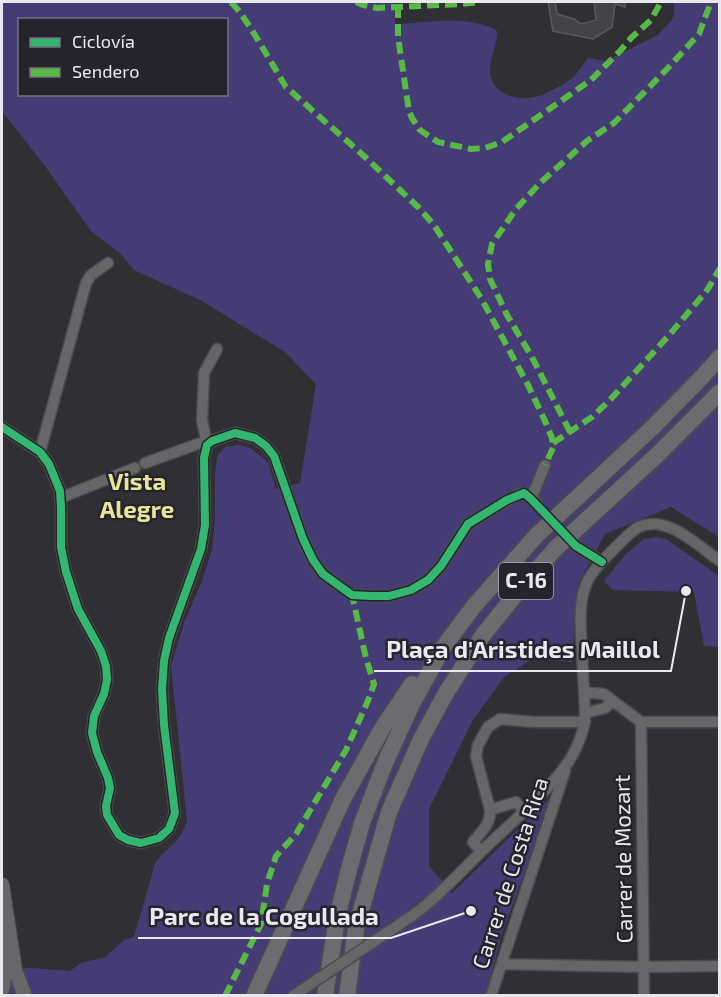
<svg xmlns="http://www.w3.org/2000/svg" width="721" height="997" font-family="'Exo 2',sans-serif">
	<rect width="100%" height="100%" fill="#303034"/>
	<!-- green -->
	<path fill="#463c75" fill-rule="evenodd" d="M2,2H394L395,25C424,22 472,15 497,31C498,46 487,61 491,77C496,98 524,102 542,95C551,91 563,85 571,79C575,77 584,63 588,58C595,58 599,61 606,61L658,35L671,21L674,16V2H719V537L671,507L605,534L579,583L575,603L573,662L532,659L504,677L473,720L429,809V866L452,893L553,795L501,937L486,995L2,996L9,969L32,968L70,971L81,963L106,957L124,940L134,937L155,864C165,847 181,844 187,820L171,666L184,623L202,581L212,550L215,518V475L217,456L225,447L240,445L252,449L268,462L276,489L300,483L316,384L285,352L202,301L134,270L121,254L91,231L45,166L2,111ZM20,20H226V94H20Z
		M658,537L666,539L719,576V647L704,646L694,592L613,590L604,581L626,554L644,539Z"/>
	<!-- building -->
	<path fill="#444448" stroke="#59585c" stroke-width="1.5" d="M548,2H555L557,14L574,19L581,24L596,20L594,2H625V7L615,4L612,27L593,39L553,31Z"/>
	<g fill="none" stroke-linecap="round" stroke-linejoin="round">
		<!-- minor-tunnel -->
		<path stroke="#4c4c50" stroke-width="10" stroke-dasharray="10 5" stroke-linecap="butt" d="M537,505L572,542"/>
		<!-- minor casing -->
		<g stroke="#4b4b4d" stroke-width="13">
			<path id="minor" d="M2,427L40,452L49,464L60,491L61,507V547L66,572L78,609L101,651L106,666L107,680L104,694L94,716L92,733L97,752L108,778L110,788L106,806L107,815L119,835L128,840L141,843L159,838L169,829L175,813L164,725L162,689L164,661L169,638L201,549L205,525L204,458L207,445L212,441L235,433L255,438L266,446L274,456L303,539L313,560L323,574L352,595L370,596H389L411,590L428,580L441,566L468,524L519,494C528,493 532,499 537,505
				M207,445L202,420L204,373L217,349
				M40,452L86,283L91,275L108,263
				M145,463L206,441
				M60,498L135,468
				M531,499L545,465
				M576,546L602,562
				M584,692L604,694L641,722H720
				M585,713L605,708L613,701
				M641,722L644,996
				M490,810L516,802L524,811
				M481,852L473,842C482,831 491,824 490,810L476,756L478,745L488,727L500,719L534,722H585
				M403,922C433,903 457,875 482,851C511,823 547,793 569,761C576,750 582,736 585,722C585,699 583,676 582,653C581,630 577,602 588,580C595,567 607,556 618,545C624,539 631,531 639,527C667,514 698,546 720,561
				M502,964L644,967L720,966
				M491,996L565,771"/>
		</g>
		<!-- major casing -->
		<g stroke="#4b4b4d" stroke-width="16">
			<path id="major" d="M2,885L15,970L25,996
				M2,942C3,959 6,974 2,990"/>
		</g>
		<!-- highway casing -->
		<g stroke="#4b4b4d" stroke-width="19">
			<path id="highway" d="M254,996L343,799L383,727L412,684
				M325,996L337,918L349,869L362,823L385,763L412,704L444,646L474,606L536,536L653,427L701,378L720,357
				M347,996L356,928L389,812L421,739L446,693L483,635L524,584L556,548L657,455L720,392"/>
		</g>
		<!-- minor -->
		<use href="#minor" stroke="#666668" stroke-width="10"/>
		<!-- major -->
		<use href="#major" stroke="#67676a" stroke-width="14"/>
		<!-- highway -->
		<use href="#highway" stroke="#6c6c70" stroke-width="16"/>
		<!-- minor-bridge casing -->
		<g stroke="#4b4b4d" stroke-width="13" stroke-linecap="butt">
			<path id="minor-bridge" d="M293,996L403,922"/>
		</g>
		<!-- minor-bridge -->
		<use href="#minor-bridge" stroke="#666668" stroke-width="10"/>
		<!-- quiet -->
		<path stroke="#58b947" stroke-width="6" stroke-dasharray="12 6" stroke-linecap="butt" d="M231,2L240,12L255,35L286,87L364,156L419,208L434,225L481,298L528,385L545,421L552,438L553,448L545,465
			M356,2L363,5L377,8L460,4L479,2
			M398,6V37L409,111L412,118L420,130L438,142L471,149L485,148L502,142L591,80L621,50L631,38L651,20L661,2
			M570,432L532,357L507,315L490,279L488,264L492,244L516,209L541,182L587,141L614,123L668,68L699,34L711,2
			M553,443L592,417L610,400L671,333L708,289L720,268
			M225,996L261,924L267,884L276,856L296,834L346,750L367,703L374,684L366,658L352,595"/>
		<!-- cycleway casing -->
		<g stroke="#25242c" stroke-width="11">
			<path id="cycleway" d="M2,427L40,452L49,464L60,491L61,507V547L66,572L78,609L101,651L106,666L107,680L104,694L94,716L92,733L97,752L108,778L110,788L106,806L107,815L119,835L128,840L141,843L159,838L169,829L175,813L164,725L162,689L164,661L169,638L201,549L205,525L204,458L207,445L212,441L235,433L255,438L266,446L274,456L303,539L313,560L323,574L352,595L370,596H389L411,590L428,580L441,566L468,524L507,500L524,493L531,499L576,546L602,562"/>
		</g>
		<!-- cycleway -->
		<use href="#cycleway" stroke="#33b770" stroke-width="8"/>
	</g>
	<g text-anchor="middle" stroke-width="5" stroke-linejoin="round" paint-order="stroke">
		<!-- shield labels -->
		<rect fill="#25242c" stroke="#aeadb4" stroke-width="1.5" x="499" y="563" width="54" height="36" rx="4.5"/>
		<g font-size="21" font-weight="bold" fill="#e9e8ee">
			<text x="526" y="588">C-16</text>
		</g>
		<!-- street labels -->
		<g font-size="22" fill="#e9e8ee" stroke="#25242c">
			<text transform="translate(623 859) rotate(-91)" y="8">Carrer de Mozart</text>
			<text transform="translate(510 873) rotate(-72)" y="8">Carrer de Costa Rica</text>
		</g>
		<!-- neighbourhood labels -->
		<g font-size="24" font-weight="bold" fill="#e5e798" stroke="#25242c">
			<text x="137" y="490">Vista<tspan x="137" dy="28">Alegre</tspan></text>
		</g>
	</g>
	<!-- callouts -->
	<path fill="none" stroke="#e9e8ee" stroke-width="2" d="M686 591L671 671H374M471 911L391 938H138"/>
	<g fill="#e9e8ee" stroke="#25242c" stroke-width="2">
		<circle cx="686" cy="591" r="6"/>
		<circle cx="471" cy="911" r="6"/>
	</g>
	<g font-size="24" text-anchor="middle" font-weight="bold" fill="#e9e8ee" stroke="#25242c" stroke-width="5" stroke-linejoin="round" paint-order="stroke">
		<text x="523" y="658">Plaça d'Aristides Maillol</text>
		<text x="264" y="925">Parc de la Cogullada</text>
	</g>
	<!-- border -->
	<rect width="721" height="997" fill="none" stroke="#e9e8ee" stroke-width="6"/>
	<!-- legend -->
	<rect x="18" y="18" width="210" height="78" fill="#25242c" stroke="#73727a" stroke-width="1.5"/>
	<rect x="30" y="38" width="30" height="9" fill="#33b770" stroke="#73727a" stroke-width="1.5"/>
	<text x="72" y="48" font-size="18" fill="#e9e8ee">Ciclovía</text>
	<rect x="30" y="68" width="30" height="9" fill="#58b947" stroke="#73727a" stroke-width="1.5"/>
	<text x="72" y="78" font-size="18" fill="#e9e8ee">Sendero</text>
</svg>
